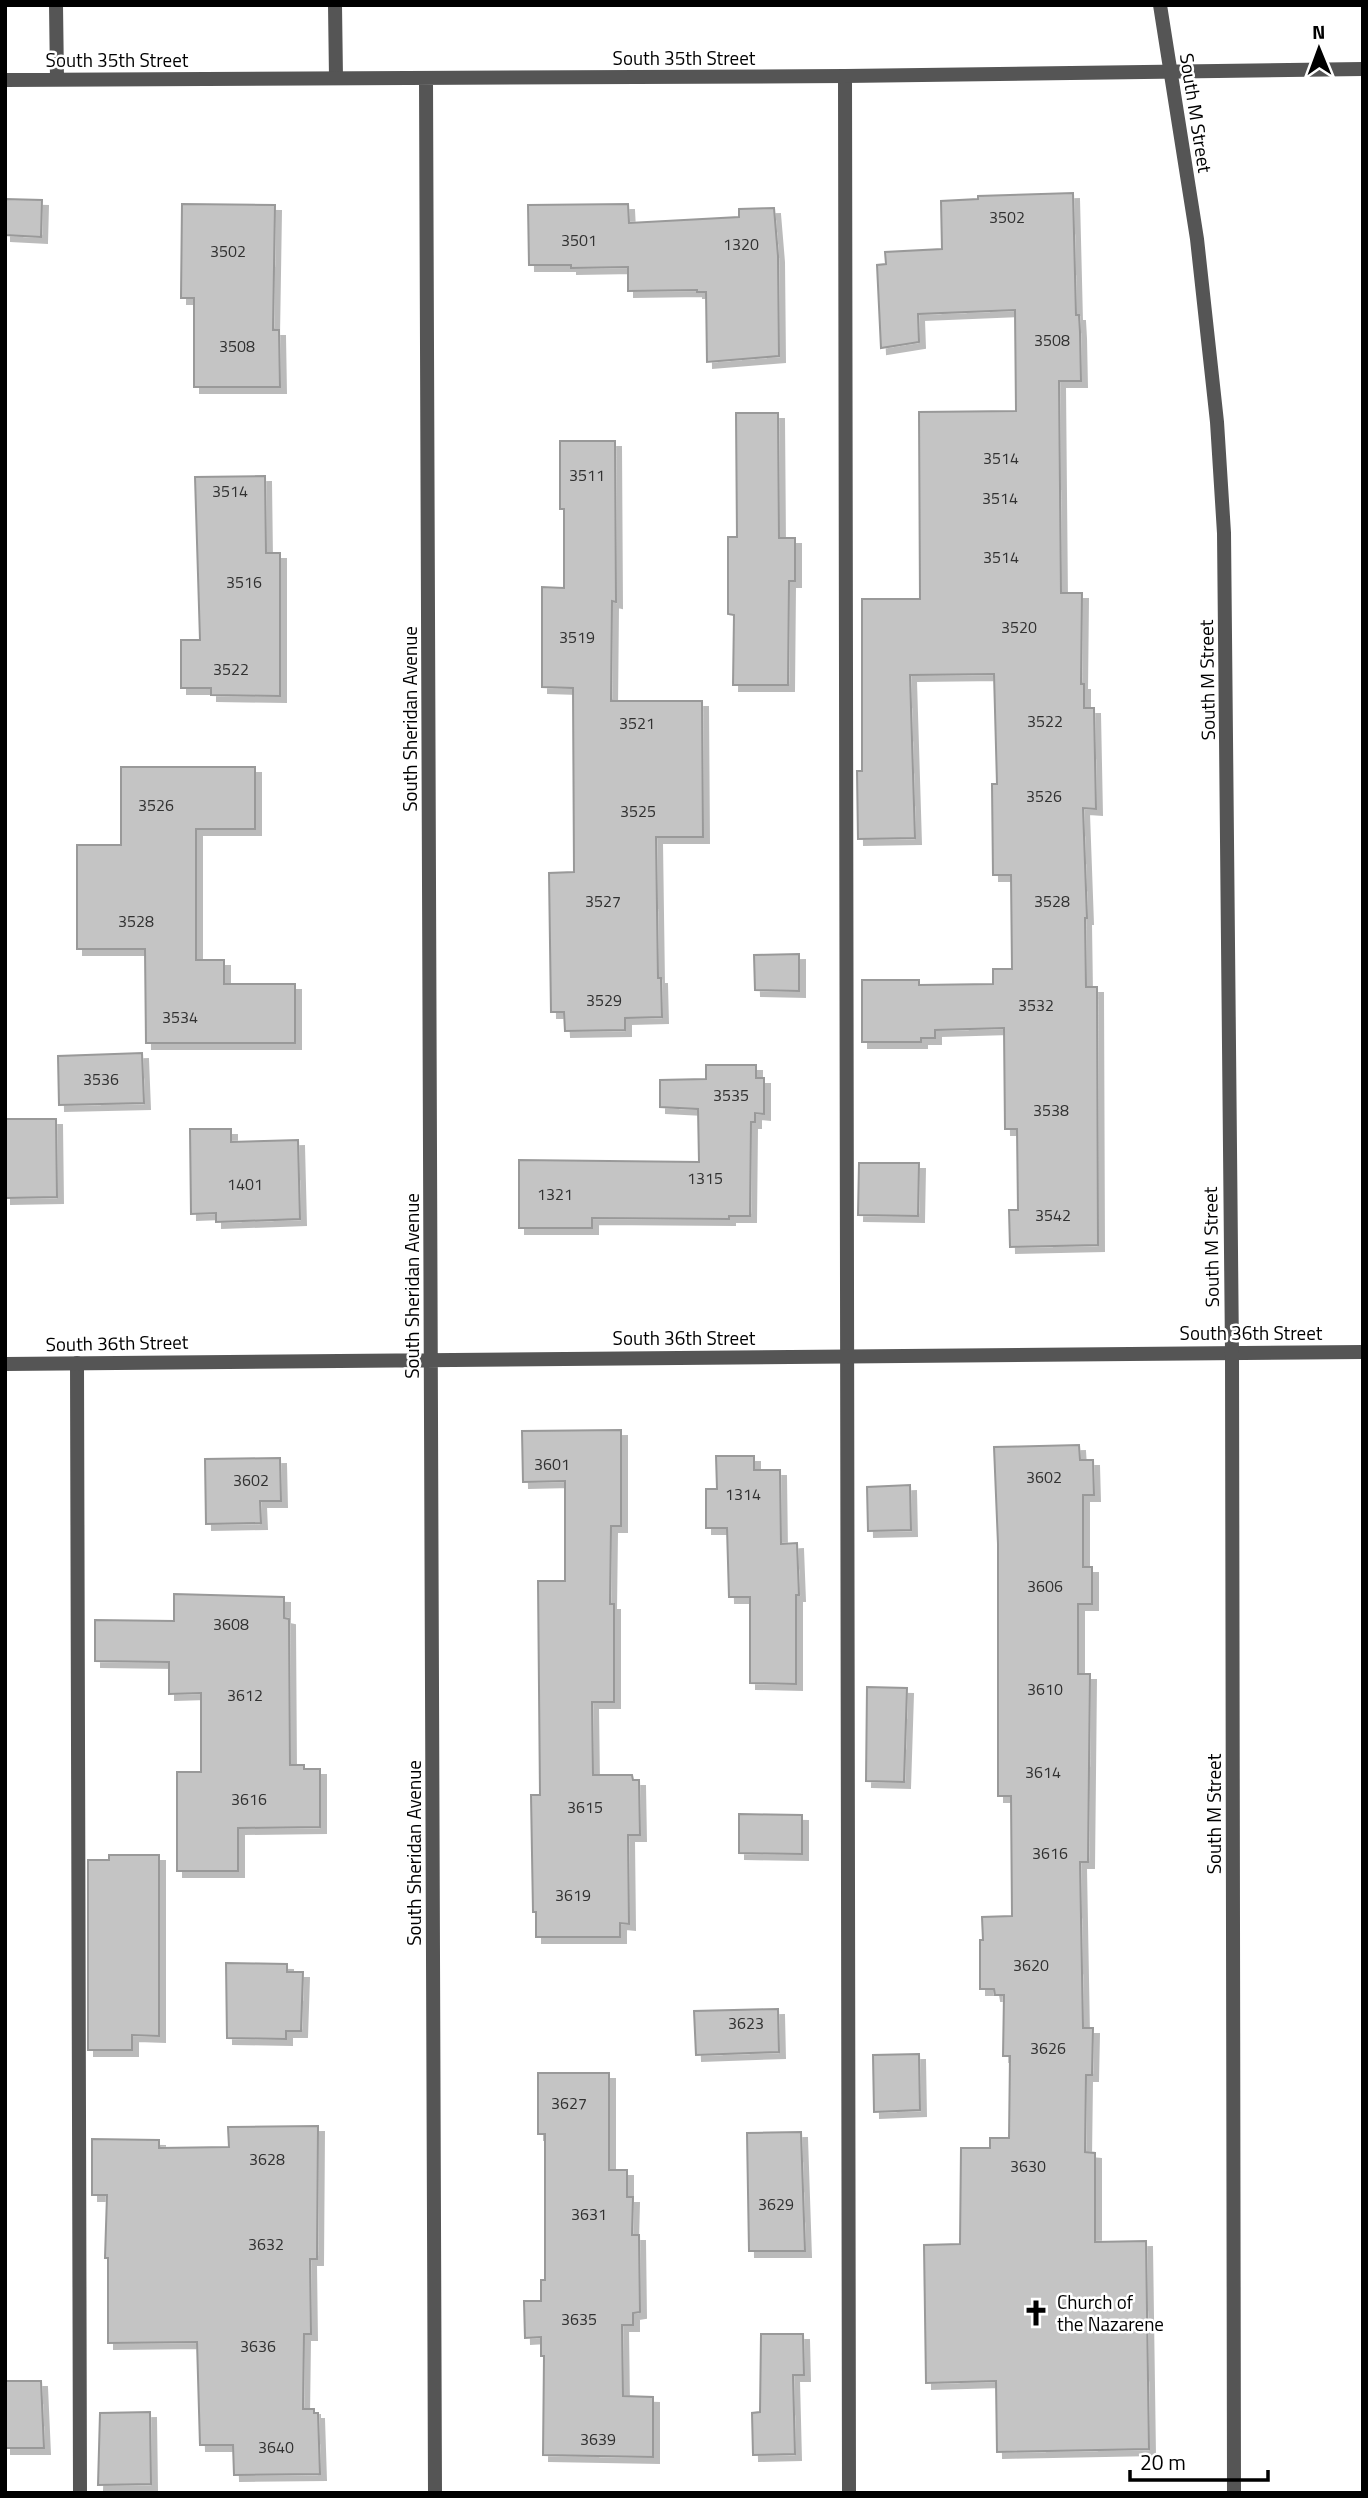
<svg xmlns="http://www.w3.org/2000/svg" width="1368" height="2498" font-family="'Titillium Web',sans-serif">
	<defs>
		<filter id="shadow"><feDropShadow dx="6" dy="6" stdDeviation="0" flood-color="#0004"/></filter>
	</defs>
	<rect width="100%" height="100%" fill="#fff"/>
	<!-- building -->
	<path fill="#c4c4c4" stroke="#999" stroke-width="2" filter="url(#shadow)" d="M1073,193L1076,315H1079L1080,332L1081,381H1059L1061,593H1082L1081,684H1084V708H1094L1096,809L1083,808L1087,918H1085L1086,987H1097L1098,1245L1010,1247L1009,1210H1018L1017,1129H1005L1004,1028L935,1030V1038H921V1042H862V980H919V985L993,984V969H1012L1011,875H993L992,784H997L994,674L910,675L915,838L858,839L857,771H862V599H920L919,412L1016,411L1015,310L918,314L919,342L881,348L877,265L886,264L885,252L942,249L941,201L978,199V196Z
		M5,199L42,200L41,237L5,235Z
		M182,204L275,205L273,330H279L280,387H194V298H181Z
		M628,204L629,223L739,217V209L774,208L778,256L779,356L707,362L706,292H697V290L628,291V267L571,268V265H529L528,205Z
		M736,413H778L779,538H795V581H789L788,685H733L734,615L728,614V537H737Z
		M560,441H615L616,602L612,601L611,701H702L703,837H656L658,978H661L662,1017L625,1018V1030L565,1031L564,1012H551L549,873L574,872L573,688L542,687V587L564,588V509H560Z
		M265,476L266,553H280V696L211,695V688H181V640H200L195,477Z
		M121,767H255V829H196V960H224V984H295V1043H146L145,949H77V845H121Z
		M799,954V991L755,990L754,955Z
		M142,1053L144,1103L59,1105L58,1056Z
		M706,1065H756V1078H764V1114L755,1113V1122H751L750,1216H729V1219L592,1218V1228H519V1160L699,1162L698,1109L660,1107V1080L706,1079Z
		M5,1119H56L57,1197L5,1198Z
		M190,1129H231V1142L298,1140L300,1219L216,1222V1213L191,1214Z
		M859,1163H919L918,1216L858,1215Z
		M621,1430V1526H611L610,1604H614V1702H592L593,1775H632L633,1780H639L640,1835H628L629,1924L620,1923V1937H536V1912H533L531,1795H540L538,1581H565V1481L523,1482L522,1431Z
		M1079,1445L1080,1460H1093L1094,1495H1083V1567H1092V1604H1078V1674H1090L1088,1862H1080L1083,2028H1093L1092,2075H1086L1085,2152L1095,2153V2242L1146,2241L1149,2449L997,2452L996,2381L926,2383L924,2245L960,2244L961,2148H990V2138H1009L1010,2056H1003L1004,1995H995L994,1989H980V1940H983L982,1917L1012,1916L1011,1796H998V1544L994,1447Z
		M716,1456H754V1470H780L781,1544L797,1543L799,1595H796V1684L750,1683V1597H729L727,1528H706V1489H717Z
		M280,1458L281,1501H260L261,1523L206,1524L205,1459Z
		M910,1485L911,1530L868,1531L867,1487Z
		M174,1594L284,1597V1618L289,1619L290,1765H304V1769H320V1827L238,1828V1871H177V1772H201V1693L169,1694V1662L95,1661V1620L174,1621Z
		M867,1687L907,1688L904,1782L866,1781Z
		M739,1814L802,1815V1854L739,1853Z
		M109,1855H159V2036L132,2035V2050H88V1860H109Z
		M226,1963L287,1964V1972H303L301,2031H286V2039L227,2038Z
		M778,2009L779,2052L696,2055L694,2011Z
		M919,2054L920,2110L874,2112L873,2055Z
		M538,2073H609V2170H627V2197H633L632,2235H639L640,2312L633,2313V2325H622L623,2396L653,2397V2457L543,2455L544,2356H541V2337L525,2338L524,2301H541V2280H545V2134H538Z
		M318,2126L317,2259H310L311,2334H304L303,2409H314V2413H318L320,2474L234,2475L233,2445H200L197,2342L108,2343V2258H105L107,2195H92V2139L159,2140V2148L229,2147L228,2127Z
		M801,2132L805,2251H749L747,2133Z
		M761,2334H803L804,2375H793L795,2454L753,2455L752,2413L760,2412Z
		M5,2381H41L44,2448H5Z
		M150,2412L151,2484L98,2485L100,2413Z"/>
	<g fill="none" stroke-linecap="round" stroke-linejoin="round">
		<!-- service -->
		<path stroke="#555" stroke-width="14" d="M335,5L336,78
			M845,76L849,2493
			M77,1363L80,2493"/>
		<!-- minor -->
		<path stroke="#555" stroke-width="14" d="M56,5L57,79
			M426,78L435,2493
			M5,80L845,76L1363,69
			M5,1364L1363,1352"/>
		<!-- tertiary -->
		<path stroke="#555" stroke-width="14" d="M1160,5L1197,239L1217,422L1224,533L1232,1353L1234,2493"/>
	</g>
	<!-- icons -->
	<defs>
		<g id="church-bare" transform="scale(2.1)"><path d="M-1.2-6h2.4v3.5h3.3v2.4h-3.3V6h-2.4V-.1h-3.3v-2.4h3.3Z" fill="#000" stroke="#fff" stroke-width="2.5" paint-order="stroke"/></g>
	</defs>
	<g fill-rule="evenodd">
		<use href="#church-bare" x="1036" y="2313"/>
	</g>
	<g text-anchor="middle" stroke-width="5" stroke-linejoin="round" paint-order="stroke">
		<!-- number labels -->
		<g font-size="16" fill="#313131">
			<text x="1007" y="223">3502</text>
			<text x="579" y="246">3501</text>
			<text x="741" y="250">1320</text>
			<text x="228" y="257">3502</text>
			<text x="1052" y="346">3508</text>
			<text x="237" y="352">3508</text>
			<text x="1001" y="464">3514</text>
			<text x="587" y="481">3511</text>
			<text x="230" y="497">3514</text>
			<text x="1000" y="504">3514</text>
			<text x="1001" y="563">3514</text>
			<text x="244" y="588">3516</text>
			<text x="1019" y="633">3520</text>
			<text x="577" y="643">3519</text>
			<text x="231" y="675">3522</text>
			<text x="1045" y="727">3522</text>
			<text x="637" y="729">3521</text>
			<text x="1044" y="802">3526</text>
			<text x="156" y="811">3526</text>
			<text x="638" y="817">3525</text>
			<text x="603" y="907">3527</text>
			<text x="1052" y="907">3528</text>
			<text x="136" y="927">3528</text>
			<text x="604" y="1006">3529</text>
			<text x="1036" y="1011">3532</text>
			<text x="180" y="1023">3534</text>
			<text x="101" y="1085">3536</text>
			<text x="731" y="1101">3535</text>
			<text x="1051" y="1116">3538</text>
			<text x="705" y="1184">1315</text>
			<text x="245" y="1190">1401</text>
			<text x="555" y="1200">1321</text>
			<text x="1053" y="1221">3542</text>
			<text x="552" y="1470">3601</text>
			<text x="1044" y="1483">3602</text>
			<text x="251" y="1486">3602</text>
			<text x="743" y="1500">1314</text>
			<text x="1045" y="1592">3606</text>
			<text x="231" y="1630">3608</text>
			<text x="1045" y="1695">3610</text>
			<text x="245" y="1701">3612</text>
			<text x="1043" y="1778">3614</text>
			<text x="249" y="1805">3616</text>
			<text x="585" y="1813">3615</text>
			<text x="1050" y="1859">3616</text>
			<text x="573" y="1901">3619</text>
			<text x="1031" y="1971">3620</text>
			<text x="746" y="2029">3623</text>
			<text x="1048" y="2054">3626</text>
			<text x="569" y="2109">3627</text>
			<text x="267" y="2165">3628</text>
			<text x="1028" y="2172">3630</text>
			<text x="776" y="2210">3629</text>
			<text x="589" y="2220">3631</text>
			<text x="266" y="2250">3632</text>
			<text x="579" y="2325">3635</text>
			<text x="258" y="2352">3636</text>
			<text x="598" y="2445">3639</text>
			<text x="276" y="2453">3640</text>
		</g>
		<!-- street labels -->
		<g font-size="19" fill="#000" stroke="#fff">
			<text x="684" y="65">South 35th Street</text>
			<text x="117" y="67">South 35th Street</text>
			<text transform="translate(1196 113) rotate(81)" y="7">South M Street</text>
			<text transform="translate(1207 680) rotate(-91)" y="7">South M Street</text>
			<text transform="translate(410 719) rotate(-90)" y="7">South Sheridan Avenue</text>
			<text transform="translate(1211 1247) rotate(-91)" y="7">South M Street</text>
			<text transform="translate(412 1286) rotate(-90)" y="7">South Sheridan Avenue</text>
			<text x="1251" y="1340">South 36th Street</text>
			<text x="684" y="1345">South 36th Street</text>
			<text transform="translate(117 1343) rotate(-1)" y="7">South 36th Street</text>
			<text transform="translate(1214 1814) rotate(-90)" y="7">South M Street</text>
			<text transform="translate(414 1853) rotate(-90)" y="7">South Sheridan Avenue</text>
		</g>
		<!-- poi labels -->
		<g font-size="19" fill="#000" stroke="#fff" text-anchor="start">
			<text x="1057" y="2309">Church of<tspan x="1057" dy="22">the Nazarene</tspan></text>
		</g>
	</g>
	<!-- border -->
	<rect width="1368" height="2498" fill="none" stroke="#000000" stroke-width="14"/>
	<!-- north arrow -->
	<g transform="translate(1319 49) rotate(359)" stroke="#ffffff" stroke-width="5" paint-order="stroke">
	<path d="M0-5L12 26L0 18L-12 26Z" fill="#000000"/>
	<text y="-10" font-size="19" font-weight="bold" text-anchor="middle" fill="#000000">N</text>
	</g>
	<!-- scale -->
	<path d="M1130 2470v10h138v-10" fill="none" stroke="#000000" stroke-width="3.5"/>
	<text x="1140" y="2470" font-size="21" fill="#000000" stroke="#ffffff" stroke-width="5" paint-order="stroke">20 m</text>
</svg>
